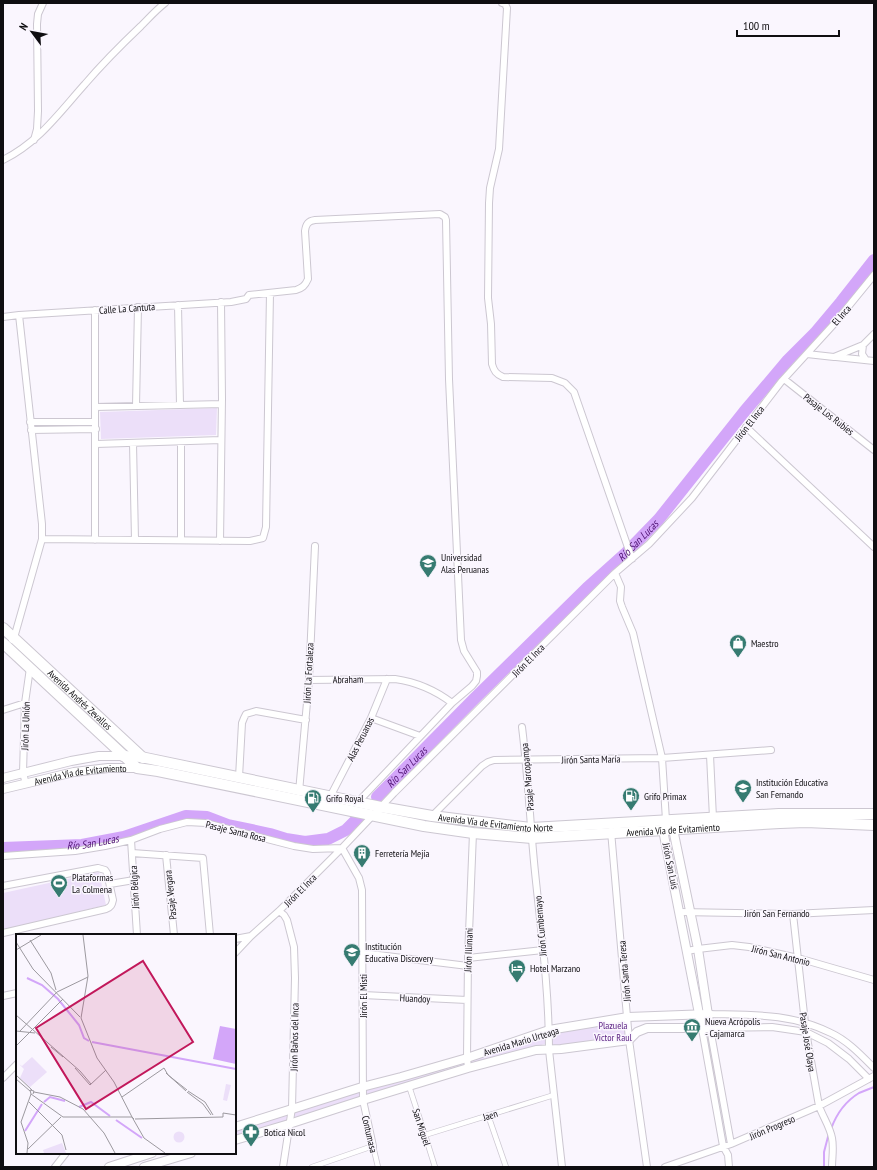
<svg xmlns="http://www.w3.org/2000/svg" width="877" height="1170" font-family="'PT Sans Narrow',sans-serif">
	<rect width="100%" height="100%" fill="#faf6fe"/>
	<!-- green -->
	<path fill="#ecdff9" d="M217,408L216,435L101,439L100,412Z
		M99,872L106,905L3,930V893Z
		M625,1018V1041L552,1047V1028Z
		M546,1033L548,1043L470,1066V1059Z
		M465,1060L466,1067L367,1097V1090Z
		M362,1091L363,1098L292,1120L293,1112Z
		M288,1114L286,1121L235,1136V1130Z"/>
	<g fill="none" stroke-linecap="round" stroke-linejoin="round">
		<!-- stream -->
		<path stroke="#d3a6f9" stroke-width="2" d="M831,1129C836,1115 846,1101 859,1093C864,1091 869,1089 874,1087
			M824,1167V1152L829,1133"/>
		<!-- river -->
		<g stroke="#d3a6f9" stroke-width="12">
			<path id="s1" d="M377,797L475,698L587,588L626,553L659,519L744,412L788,360L815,333L841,302L874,260"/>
			<path id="s2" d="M3,848L82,845L124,837L186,816L207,817L228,825L270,834L286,839L305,842L328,839L346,830L359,817"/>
		</g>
		<!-- pedestrian casing -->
		<g stroke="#ccc7d1" stroke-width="6">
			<path id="pedestrian" d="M409,1086L425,1135L435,1167
				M488,1115L506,1167
				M425,1135L554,1095
				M312,1167L373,1146L378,1167"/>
		</g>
		<!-- minor casing -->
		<g stroke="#ccc7d1" stroke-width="8">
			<path id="minor" d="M502,3L505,4L507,8L499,149L490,188L489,203L488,298L491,324L492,364C494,371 496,374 503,377L552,378L565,383L574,392L632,559
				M34,140L37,129L38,111L37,24L38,14L43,3
				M3,160C39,142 59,113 85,84C103,63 121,45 141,26C149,18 156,10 165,3
				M178,305L180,405
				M3,317L19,315L231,302L246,299L249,295L296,290C302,288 305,286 308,279L305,231C306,224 308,221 315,220L440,214L445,217L446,220L449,379L461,640L464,651L477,672V676L476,681L472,686L452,703L357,803
				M863,345L862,354L866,360
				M807,354L834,357L863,345L874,334
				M836,357L874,361
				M784,379L874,450
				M136,406L138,307
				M95,407L222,404
				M30,422H95
				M746,427L874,547
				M31,430L96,429
				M133,443L135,540
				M96,444L221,440
				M42,539L250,541L263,538L266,527L270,293
				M95,540V310
				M181,540V442
				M220,541L222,399L221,302
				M615,573L621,587L620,601L622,607L633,633L662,758L666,820
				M12,640L14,638L42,539V524L19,315
				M309,680L395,679C416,682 435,690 452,703
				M3,710L25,703
				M371,718L420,736
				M522,727C528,775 530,823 535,872C541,930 549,991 549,1050L562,1167
				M710,755L713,818
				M239,777L242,723L244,718L246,714L256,711L306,720
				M26,784L23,773L25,703L30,668
				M299,792L309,680L315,546
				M330,797L371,718L387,679
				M432,816L482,766L488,762L494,760L662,758L771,750
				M611,831L629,1040L647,1167
				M131,840L137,935
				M342,848L359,878L362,890L363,1100L373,1146
				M132,853L203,858L210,935
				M166,855L174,935
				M3,856L75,851L105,846L131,840L160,829L187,822L206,823L294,846L313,849L342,848
				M110,884L134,880
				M3,886L98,868L105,870L107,873L113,900C112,905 111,907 106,909L3,933
				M279,911L284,915L287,920L294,947L295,978L292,1108L283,1167
				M680,912L793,914L874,910
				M793,914L806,1032L819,1106C823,1117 830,1127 832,1138C834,1148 832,1158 832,1167
				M235,939L251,936
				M687,951L698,949L732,945L749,947L798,958L874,980
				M235,953L251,936L279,911L342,848L394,793L615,573L649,544L692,498L781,382L834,324L874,275
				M362,953L468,966
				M468,958L543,950
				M363,995L467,1000
				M3,996L17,993
				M709,1014C752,1015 791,1013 831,1033C848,1041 861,1055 874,1068
				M702,1029L723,1146L728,1155L729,1167
				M468,1068L467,1058L468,958L473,833
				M3,1078L17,1064
				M731,1144L710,1028L772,1027L806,1032L828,1043L849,1059L869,1079
				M55,1167L66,1153
				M665,1167L731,1144L819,1106L874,1076"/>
		</g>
		<!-- tertiary casing -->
		<g stroke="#ccc7d1" stroke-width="10">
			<g id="tertiary">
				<path d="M3,778L71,761L99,756H123"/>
				<path id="s3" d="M3,789L74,772L108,768H137"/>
				<path d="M664,826L663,830L702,1029"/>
				<path d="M235,1127L362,1087L401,1077L467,1058L549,1030L628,1017L709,1014"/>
				<path d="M235,1140L289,1124L363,1100L468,1068L536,1050L561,1049L629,1040L637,1032L647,1028H710L698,949L673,829L671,825"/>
				<path d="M109,1167L152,1153"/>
				<path d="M144,1167L191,1153"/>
			</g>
		</g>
		<!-- trunk casing -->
		<g stroke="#ccc7d1" stroke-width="12">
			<g id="trunk">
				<path id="s4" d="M3,628L143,758"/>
				<path id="s5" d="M3,643L137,768L158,771L424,826L473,833L532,838L780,823L806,822L874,825"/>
				<path id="s6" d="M123,756L141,757L381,807L432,816L531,828L779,814H874"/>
			</g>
		</g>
		<!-- pedestrian -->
		<use href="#pedestrian" stroke="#fff" stroke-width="4.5"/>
		<!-- minor -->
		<use href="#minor" stroke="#fff" stroke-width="6"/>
		<!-- tertiary -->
		<use href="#tertiary" stroke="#fff" stroke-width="8"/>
		<!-- trunk -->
		<use href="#trunk" stroke="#fff" stroke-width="10"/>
	</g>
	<!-- icons -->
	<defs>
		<g id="university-pin" transform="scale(0.9)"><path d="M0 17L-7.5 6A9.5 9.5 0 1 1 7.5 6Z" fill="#367b71" stroke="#faf6fe"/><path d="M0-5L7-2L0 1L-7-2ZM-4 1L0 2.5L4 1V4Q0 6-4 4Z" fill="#fff"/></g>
		<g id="shop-pin" transform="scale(0.9)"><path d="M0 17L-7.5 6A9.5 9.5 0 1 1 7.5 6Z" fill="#367b71" stroke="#faf6fe"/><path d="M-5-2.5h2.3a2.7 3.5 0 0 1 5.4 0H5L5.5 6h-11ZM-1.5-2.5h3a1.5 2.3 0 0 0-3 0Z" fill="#fff"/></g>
		<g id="school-pin" transform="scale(0.9)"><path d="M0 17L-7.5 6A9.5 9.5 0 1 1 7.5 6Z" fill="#367b71" stroke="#faf6fe"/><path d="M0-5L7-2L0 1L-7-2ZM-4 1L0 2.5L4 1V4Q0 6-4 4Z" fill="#fff"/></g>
		<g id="fuel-pin" transform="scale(0.9)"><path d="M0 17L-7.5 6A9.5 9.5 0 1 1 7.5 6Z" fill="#367b71" stroke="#faf6fe"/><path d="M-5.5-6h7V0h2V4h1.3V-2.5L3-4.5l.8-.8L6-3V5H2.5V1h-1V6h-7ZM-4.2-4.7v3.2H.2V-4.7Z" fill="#fff"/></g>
		<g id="building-pin" transform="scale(0.9)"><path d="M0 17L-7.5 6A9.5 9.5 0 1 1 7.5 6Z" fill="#367b71" stroke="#faf6fe"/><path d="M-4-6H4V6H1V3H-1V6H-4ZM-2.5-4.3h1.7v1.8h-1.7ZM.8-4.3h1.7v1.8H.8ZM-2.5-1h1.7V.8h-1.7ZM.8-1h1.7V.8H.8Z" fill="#fff"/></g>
		<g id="stadium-pin" transform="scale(0.9)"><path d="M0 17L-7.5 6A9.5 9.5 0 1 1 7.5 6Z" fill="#367b71" stroke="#faf6fe"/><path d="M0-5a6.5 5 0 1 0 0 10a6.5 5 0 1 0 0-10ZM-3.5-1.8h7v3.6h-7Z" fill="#fff"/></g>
		<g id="hotel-pin" transform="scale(0.9)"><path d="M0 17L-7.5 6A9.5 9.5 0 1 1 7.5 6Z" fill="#367b71" stroke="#faf6fe"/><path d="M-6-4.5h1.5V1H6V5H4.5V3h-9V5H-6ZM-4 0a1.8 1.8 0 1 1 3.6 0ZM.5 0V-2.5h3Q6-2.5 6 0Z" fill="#fff"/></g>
		<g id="museum-pin" transform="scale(0.9)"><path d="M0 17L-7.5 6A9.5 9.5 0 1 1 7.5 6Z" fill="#367b71" stroke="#faf6fe"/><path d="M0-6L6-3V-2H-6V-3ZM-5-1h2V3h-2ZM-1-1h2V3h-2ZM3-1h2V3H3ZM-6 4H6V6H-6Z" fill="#fff"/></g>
		<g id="pharmacy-pin" transform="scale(0.9)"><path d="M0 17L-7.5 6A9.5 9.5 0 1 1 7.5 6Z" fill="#367b71" stroke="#faf6fe"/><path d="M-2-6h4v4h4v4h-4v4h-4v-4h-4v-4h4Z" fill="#fff"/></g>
	</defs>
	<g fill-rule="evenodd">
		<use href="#university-pin" x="428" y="563"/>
		<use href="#shop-pin" x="738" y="643"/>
		<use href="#school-pin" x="743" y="788"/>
		<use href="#fuel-pin" x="631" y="796"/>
		<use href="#fuel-pin" x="313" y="798"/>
		<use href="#building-pin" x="362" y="853"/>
		<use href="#stadium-pin" x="59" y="883"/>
		<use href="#school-pin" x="352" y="952"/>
		<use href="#hotel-pin" x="517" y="968"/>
		<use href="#museum-pin" x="692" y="1027"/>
		<use href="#pharmacy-pin" x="251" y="1132"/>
	</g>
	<g text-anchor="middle" stroke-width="3" stroke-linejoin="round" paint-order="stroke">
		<!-- street labels -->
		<g font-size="10" fill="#0f0e11" stroke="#faf6fe">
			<text transform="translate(127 308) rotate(-4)" y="4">Calle La Cantuta</text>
			<text transform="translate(841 315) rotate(-49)" y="4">El Inca</text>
			<text transform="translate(829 414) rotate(38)" y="4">Pasaje Los Rubíes</text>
			<text transform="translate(749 423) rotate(-52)" y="4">Jirón El Inca</text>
			<text transform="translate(528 660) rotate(-45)" y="4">Jirón El Inca</text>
			<text transform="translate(308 673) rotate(-87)" y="4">Jirón La Fortaleza</text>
			<text transform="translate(348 679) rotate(-1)" y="4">Abraham</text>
			<text dy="4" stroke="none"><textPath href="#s4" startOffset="105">Avenida Andrés Zevallos</textPath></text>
			<text transform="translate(25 726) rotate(-88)" y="4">Jirón La Unión</text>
			<text transform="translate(360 739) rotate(-63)" y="4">Alas Peruanas</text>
			<text transform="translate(591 759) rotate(-1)" y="4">Jirón Santa María</text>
			<text dy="4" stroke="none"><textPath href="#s3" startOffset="79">Avenida Vía de Evitamiento</textPath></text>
			<text transform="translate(527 777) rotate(-95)" y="4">Pasaje Marcopampa</text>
			<text dy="4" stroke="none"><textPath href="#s6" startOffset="379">Avenida Vía de Evitamiento Norte</textPath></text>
			<text dy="4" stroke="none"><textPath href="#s5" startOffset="726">Avenida Vía de Evitamiento</textPath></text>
			<text transform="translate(236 831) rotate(14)" y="4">Pasaje Santa Rosa</text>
			<text transform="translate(671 866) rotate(79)" y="4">Jirón San Luis</text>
			<text transform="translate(134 887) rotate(-93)" y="4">Jirón Bélgica</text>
			<text transform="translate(300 890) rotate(-45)" y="4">Jirón El Inca</text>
			<text transform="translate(170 895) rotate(-96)" y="4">Pasaje Vergara</text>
			<text x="777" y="917">Jirón San Fernando</text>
			<text transform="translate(540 926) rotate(-95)" y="4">Jirón Cumbemayo</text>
			<text transform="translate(468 950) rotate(-88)" y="4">Jirón Illimani</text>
			<text transform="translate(781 955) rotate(14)" y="4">Jirón San Antonio</text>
			<text transform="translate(624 971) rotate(-95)" y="4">Jirón Santa Teresa</text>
			<text transform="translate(363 996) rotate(-90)" y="4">Jirón El Misti</text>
			<text transform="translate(415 998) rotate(3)" y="4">Huandoy</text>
			<text transform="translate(294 1037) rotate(-89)" y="4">Jirón Baños del Inca</text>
			<text transform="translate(521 1041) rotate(-17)" y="4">Avenida Mario Urteaga</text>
			<text transform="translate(808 1042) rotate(81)" y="4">Pasaje José Olaya</text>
			<text transform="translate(490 1115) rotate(-18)" y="4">Jaen</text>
			<text transform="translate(422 1127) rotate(72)" y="4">San Miguel</text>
			<text transform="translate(772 1127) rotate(-23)" y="4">Jirón Progreso</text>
			<text transform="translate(370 1134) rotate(77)" y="4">Contumasa</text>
		</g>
		<!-- poi labels -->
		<g font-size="10" fill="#0f0e11" stroke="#faf6fe" text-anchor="start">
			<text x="441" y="561">Universidad<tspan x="441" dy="12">Alas Peruanas</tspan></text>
			<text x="751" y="647">Maestro</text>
			<text x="756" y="786">Institución Educativa<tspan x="756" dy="12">San Fernando</tspan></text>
			<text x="644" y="800">Grifo Primax</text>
			<text x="326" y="802">Grifo Royal</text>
			<text x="375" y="857">Ferretería Mejía</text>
			<text x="72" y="881">Plataformas<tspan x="72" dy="12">La Colmena</tspan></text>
			<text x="365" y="950">Institución<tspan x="365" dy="12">Educativa Discovery</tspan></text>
			<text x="530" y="972">Hotel Marzano</text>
			<text x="705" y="1025">Nueva Acrópolis<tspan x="705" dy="12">- Cajamarca</tspan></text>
			<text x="264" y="1136">Botica Nicol</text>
		</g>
		<!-- park labels -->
		<g font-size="10" fill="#5f2785" stroke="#faf6fe">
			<text x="613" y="1029">Plazuela<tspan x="613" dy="12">Victor Raul</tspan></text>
		</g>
		<!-- water labels -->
		<g font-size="11" font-style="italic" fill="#4e1172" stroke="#faf6fe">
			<text dy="4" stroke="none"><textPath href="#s1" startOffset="366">Río San Lucas</textPath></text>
			<text dy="4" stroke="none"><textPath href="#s1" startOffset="42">Río San Lucas</textPath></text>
			<text dy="4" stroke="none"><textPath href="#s2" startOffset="90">Río San Lucas</textPath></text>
		</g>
	</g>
	<!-- overview -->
	<g transform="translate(16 934)">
		<rect width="220" height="220" fill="#faf6fe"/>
		<path d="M16,123L31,138L14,153L4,144L8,135L3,130L6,132ZM210,150L215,151L211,167L207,166ZM157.5 203a5.5 5.5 0 1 1 11 0a5.5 5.5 0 1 1-11 0ZM46,209L50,219H28L27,216Z" fill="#ecdff9"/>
		<path d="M204,92L220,95V130L197,125Z" fill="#d3a6f9"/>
		<path fill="none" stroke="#d3a6f9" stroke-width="2" d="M11,44L26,51L42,65L63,91L68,104L73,107M76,108L220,135M28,168L34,163L49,167M63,173L75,168L94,182M100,186L126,204M9,197L26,170"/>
		<path fill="none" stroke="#9c999f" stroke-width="1" d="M67,1L72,42L65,84L81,124L98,148L116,183M14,6L35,39L40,56M0,8L17,35L64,83M0,16L25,1M0,81L64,137L75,150M0,97L19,99M4,97L41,58L72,43M0,112L47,65M35,113L47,123M59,134L74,151L90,136M150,139L170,157M0,141L16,156M0,145L14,157M172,157L189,168L197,181M18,158L44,163L67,175L88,199L99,219M171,158L187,170L195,181M17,160L18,157L14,156L15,160L47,183H116M106,163L148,134L152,141L171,156M13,168L46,201L50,216M207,183V179L220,181M118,185L116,183L128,204L149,219M119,185L207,183M12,215L45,183M11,219L12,209L5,188L15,160"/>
		<path fill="#c2185b" fill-opacity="0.15" stroke="#c2185b" stroke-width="2" d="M127,27L177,108L70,175L20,94Z"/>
		<rect width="220" height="220" fill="none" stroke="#0f0e11" stroke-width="2"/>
	</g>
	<!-- border -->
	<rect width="877" height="1170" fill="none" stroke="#0f0e11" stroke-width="8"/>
	<!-- north arrow -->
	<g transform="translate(32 32) rotate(302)" stroke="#faf6fe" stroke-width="3" paint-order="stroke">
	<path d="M0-3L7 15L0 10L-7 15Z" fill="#0f0e11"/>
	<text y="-6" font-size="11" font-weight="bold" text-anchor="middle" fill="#0f0e11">N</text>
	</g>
	<!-- scale -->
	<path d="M737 30v6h102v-6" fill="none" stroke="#0f0e11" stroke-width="2"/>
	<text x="743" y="30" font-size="12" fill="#0f0e11" stroke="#faf6fe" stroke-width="3" paint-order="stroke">100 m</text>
</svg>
